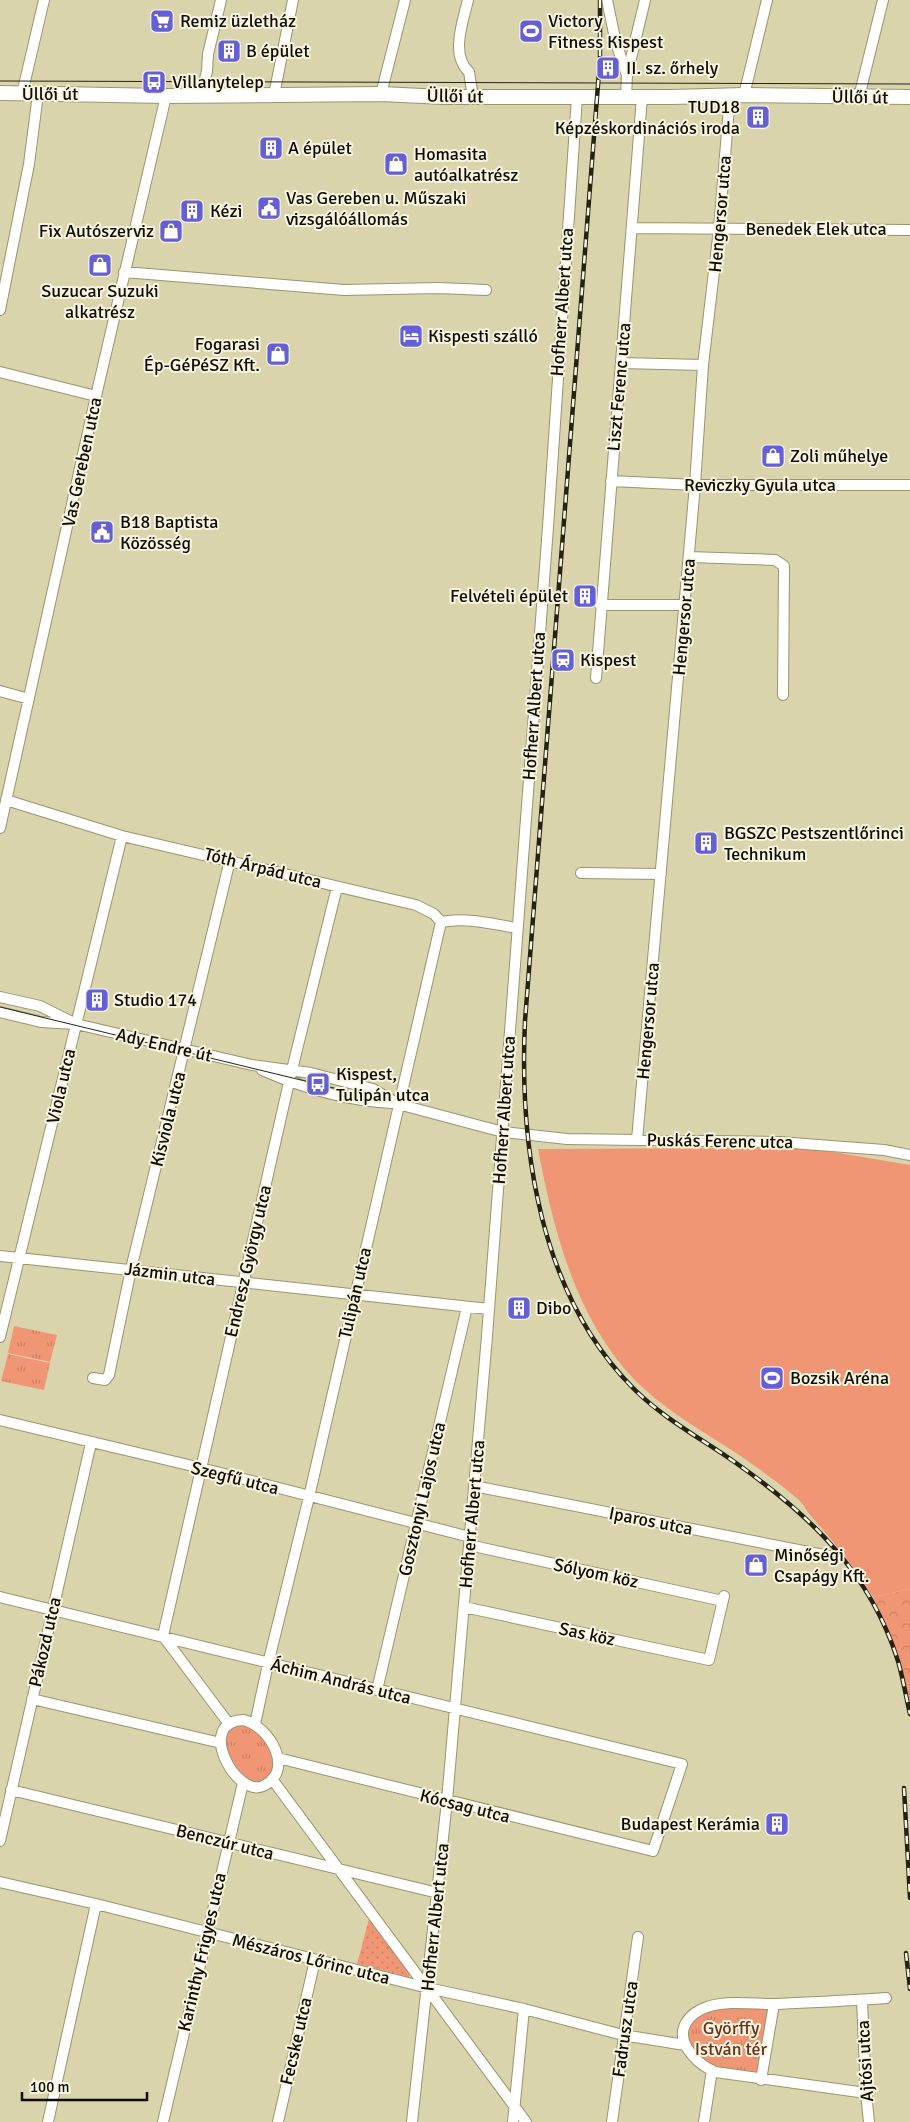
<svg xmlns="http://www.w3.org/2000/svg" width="910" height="2122" font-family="Signika,sans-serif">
	<defs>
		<pattern id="grass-dots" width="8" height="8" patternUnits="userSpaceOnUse" patternTransform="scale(1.25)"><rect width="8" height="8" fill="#f19675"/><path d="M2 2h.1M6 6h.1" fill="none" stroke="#cd8063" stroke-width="1.8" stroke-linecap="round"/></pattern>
		<pattern id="forest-crowns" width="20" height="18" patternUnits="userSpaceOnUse" patternTransform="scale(1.25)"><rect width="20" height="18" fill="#f19675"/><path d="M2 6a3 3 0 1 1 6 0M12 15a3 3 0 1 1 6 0" fill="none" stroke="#cd8063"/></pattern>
		<pattern id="park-tufts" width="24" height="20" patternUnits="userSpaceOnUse" patternTransform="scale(1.25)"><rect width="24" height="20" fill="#f19675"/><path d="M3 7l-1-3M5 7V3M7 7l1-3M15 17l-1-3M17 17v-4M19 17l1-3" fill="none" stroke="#cd8063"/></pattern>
	</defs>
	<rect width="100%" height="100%" fill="#dad4ac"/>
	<!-- grass -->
	<path fill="url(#grass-dots)" d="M369,1919L410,1971L409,1977L357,1964Z"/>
	<!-- forest -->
	<path fill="url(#forest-crowns)" d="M910,1589V1703L900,1659L873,1597Z"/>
	<!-- park -->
	<path fill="url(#park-tufts)" d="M14,1326L57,1335L50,1362L8,1353Z
		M8,1354L50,1363L44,1390L1,1381Z
		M243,1724C260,1728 283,1758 269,1775C249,1801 211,1748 229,1730C233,1727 239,1726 243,1724Z
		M774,2004L761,2080L707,2068L682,2033L704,2008Z"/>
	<!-- pitch -->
	<path fill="#f19675" d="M750,1148L815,1149L910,1165V1589L873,1597C855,1568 834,1542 811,1516C807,1512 804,1505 800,1501C782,1485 762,1471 742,1457C708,1434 670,1414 640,1385C577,1324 554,1233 538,1149Z"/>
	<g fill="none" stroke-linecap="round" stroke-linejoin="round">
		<!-- minor casing -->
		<g stroke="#99946e" stroke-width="12">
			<path id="minor" d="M468,0C463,21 450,55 469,72L473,97
				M607,0L616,43L627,75
				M22,94L44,0
				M381,94L405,0
				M201,95L207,71L208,54L221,0
				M274,95L293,0
				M744,95L767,0
				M626,97L627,75L645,0
				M859,97L883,0
				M632,228L910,230
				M124,272L344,290L439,288L486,290
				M0,310L29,164L38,94
				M621,363L703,365
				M0,372L96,396
				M611,481L695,485H910
				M689,557L775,560L784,566L783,695
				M600,605H685
				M596,678L642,97
				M0,691L29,699
				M6,800L122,836L416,905L434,914L441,922
				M0,828L96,396L166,96
				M581,873L661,874
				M441,922C467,917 491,924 517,928
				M0,997L40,1006L72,1022
				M0,1012L41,1022L76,1024L252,1065L311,1073L373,1089L398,1104L503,1132L567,1139L779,1142L884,1150L910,1155
				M262,1070C303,1088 348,1101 392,1103
				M637,1140L695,485L703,365L719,229L730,95
				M0,1256L489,1309
				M0,1337L122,836
				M93,1378L105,1380L109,1375L131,1269L230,860
				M0,1420L201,1468L470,1537
				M474,1486L829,1556
				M469,1545L723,1601
				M0,1597L682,1764L653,1851L278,1758
				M464,1607L709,1660L724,1596
				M377,1690L467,1307
				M32,1699L221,1743
				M243,1720C269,1725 296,1771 263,1786C236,1798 195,1722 243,1720Z
				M229,1724L163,1636L289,1082L337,887
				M255,1724L268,1664L309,1497L441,922
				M272,1779L526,2122
				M11,1790L438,1893
				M0,1841L91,1443
				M0,1882L96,1904L428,1988L524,2009L623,2035L685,2045
				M862,2000L866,2093L869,2122
				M761,2080L774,2004
				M866,2093L715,2072C704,2067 693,2058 687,2048C676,2029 689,2013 707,2007C728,2000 753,2004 775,2004C812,2002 849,2001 886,1998
				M48,2122L96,1904
				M163,2122L243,1783
				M278,2122L315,1960
				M412,2122L447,1801L487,1336L548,527L577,97
				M513,2122L524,2009
				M612,2122L638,1937
				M704,2122L712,2070"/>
		</g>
		<!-- major casing -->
		<g stroke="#99946e" stroke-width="16">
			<path id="major" d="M0,93L166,96L381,94L443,97H672L744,95L910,97"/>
		</g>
		<!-- minor -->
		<use href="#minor" stroke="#fff" stroke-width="10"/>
		<!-- major -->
		<use href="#major" stroke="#fff" stroke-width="14"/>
		<!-- tram -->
		<path stroke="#252214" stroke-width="1" d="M0,81L910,84
			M0,1007L371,1097"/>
		<!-- rail casing -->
		<g stroke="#252214" stroke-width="4.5">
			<path id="rail" d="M600,0V59L525,1021C519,1149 540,1295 634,1389C664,1419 702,1439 736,1463C810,1515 870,1572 898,1661C903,1678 906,1697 910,1714
				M904,1788L910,1898
				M906,1953L910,1989"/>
		</g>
		<!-- rail -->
		<use href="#rail" stroke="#f7f4e0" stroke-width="2.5" stroke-dasharray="8" stroke-linecap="butt"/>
	</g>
	<!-- icons -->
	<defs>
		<g id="supermarket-square" transform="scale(1.25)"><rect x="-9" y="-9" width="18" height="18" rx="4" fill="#645fd8" stroke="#f7f4e0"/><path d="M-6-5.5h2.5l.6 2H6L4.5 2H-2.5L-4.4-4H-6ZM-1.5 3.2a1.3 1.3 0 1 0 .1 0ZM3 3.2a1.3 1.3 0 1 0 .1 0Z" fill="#fff"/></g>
		<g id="stadium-square" transform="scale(1.25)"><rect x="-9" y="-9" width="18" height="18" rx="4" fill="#645fd8" stroke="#f7f4e0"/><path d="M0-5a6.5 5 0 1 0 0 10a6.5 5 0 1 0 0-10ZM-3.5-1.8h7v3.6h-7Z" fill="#fff"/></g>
		<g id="building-square" transform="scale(1.25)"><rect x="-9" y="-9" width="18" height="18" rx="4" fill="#645fd8" stroke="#f7f4e0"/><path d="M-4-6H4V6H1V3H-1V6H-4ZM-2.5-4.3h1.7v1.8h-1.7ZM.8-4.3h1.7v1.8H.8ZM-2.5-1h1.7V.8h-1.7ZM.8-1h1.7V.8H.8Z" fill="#fff"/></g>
		<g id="bus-square" transform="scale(1.25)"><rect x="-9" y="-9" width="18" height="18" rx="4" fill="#645fd8" stroke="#f7f4e0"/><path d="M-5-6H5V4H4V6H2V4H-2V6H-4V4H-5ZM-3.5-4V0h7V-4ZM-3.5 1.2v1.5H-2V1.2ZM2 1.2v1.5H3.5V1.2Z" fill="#fff"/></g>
		<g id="shop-square" transform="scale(1.25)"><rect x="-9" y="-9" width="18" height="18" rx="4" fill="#645fd8" stroke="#f7f4e0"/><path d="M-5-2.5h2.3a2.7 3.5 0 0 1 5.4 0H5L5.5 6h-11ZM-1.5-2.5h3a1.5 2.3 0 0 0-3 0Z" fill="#fff"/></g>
		<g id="civic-square" transform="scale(1.25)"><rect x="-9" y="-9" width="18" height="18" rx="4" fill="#645fd8" stroke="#f7f4e0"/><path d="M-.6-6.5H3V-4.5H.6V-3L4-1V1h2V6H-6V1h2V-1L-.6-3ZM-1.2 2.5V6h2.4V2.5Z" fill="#fff"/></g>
		<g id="hotel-square" transform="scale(1.25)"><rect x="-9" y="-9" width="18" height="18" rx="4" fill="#645fd8" stroke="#f7f4e0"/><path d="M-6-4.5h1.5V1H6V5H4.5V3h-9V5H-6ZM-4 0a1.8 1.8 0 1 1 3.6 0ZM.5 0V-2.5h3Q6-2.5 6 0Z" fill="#fff"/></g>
		<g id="station-square" transform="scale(1.25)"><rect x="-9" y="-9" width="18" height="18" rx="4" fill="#645fd8" stroke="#f7f4e0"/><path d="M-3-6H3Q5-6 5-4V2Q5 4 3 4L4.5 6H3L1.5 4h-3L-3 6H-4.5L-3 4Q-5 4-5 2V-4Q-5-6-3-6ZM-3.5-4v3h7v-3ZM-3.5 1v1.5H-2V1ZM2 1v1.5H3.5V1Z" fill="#fff"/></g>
	</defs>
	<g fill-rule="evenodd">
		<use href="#supermarket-square" x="162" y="21"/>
		<use href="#stadium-square" x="531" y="31"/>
		<use href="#building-square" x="229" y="51"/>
		<use href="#building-square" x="608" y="68"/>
		<use href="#bus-square" x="154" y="82"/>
		<use href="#building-square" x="758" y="117"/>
		<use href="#building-square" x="271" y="148"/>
		<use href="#shop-square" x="396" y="164"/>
		<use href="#civic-square" x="269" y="208"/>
		<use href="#building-square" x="192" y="211"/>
		<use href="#shop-square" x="171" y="231"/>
		<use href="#shop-square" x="100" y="265"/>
		<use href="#hotel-square" x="411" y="336"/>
		<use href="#shop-square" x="278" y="354"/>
		<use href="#shop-square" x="773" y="456"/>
		<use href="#civic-square" x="102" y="532"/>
		<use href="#building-square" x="585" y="596"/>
		<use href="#station-square" x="563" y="660"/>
		<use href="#building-square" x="706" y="843"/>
		<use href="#building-square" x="97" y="1000"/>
		<use href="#bus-square" x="318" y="1084"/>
		<use href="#building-square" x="519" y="1308"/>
		<use href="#stadium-square" x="772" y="1378"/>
		<use href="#shop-square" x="756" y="1565"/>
		<use href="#building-square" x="777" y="1824"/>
	</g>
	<g text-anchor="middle" stroke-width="4" stroke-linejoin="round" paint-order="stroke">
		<!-- poi labels -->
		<g font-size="18" fill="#0e0c01" stroke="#f7f4e0" text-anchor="start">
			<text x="180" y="27">Remiz üzletház</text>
			<text x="548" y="27">Victory<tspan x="548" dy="21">Fitness Kispest</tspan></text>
			<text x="246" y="57">B épület</text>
			<text x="626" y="74">II. sz. őrhely</text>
			<text x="172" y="88">Villanytelep</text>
			<text x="740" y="113" text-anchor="end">TUD18<tspan x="740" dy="21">Képzéskordinációs iroda</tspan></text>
			<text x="288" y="154">A épület</text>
			<text x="414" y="160">Homasita<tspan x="414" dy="21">autóalkatrész</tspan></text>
			<text x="286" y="204">Vas Gereben u. Műszaki<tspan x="286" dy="21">vizsgálóállomás</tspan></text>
			<text x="210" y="217">Kézi</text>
			<text x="154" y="237" text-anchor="end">Fix Autószerviz</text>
			<text x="100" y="297" text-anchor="middle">Suzucar Suzuki<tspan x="100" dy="21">alkatrész</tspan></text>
			<text x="428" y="342">Kispesti szálló</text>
			<text x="260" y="350" text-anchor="end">Fogarasi<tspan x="260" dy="21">Ép-GéPéSZ Kft.</tspan></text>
			<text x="790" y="462">Zoli műhelye</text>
			<text x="120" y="528">B18 Baptista<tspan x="120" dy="21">Közösség</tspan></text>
			<text x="568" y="602" text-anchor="end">Felvételi épület</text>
			<text x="580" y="666">Kispest</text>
			<text x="724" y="839">BGSZC Pestszentlőrinci<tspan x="724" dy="21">Technikum</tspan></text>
			<text x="114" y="1006">Studio 174</text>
			<text x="336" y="1080">Kispest,<tspan x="336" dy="21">Tulipán utca</tspan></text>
			<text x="536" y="1314">Dibo</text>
			<text x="790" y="1384">Bozsik Aréna</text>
			<text x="774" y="1561">Minőségi<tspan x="774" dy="21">Csapágy Kft.</tspan></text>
			<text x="760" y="1830" text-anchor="end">Budapest Kerámia</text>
		</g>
		<!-- street labels -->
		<g font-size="18" fill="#0e0c01" stroke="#f7f4e0">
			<text x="50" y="100">Üllői út</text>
			<text transform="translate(455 96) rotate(1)" y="6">Üllői út</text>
			<text transform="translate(860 97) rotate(1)" y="6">Üllői út</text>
			<text transform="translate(720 214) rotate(-85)" y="6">Hengersor utca</text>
			<text x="816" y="235">Benedek Elek utca</text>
			<text transform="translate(562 302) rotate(-86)" y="6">Hofherr Albert utca</text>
			<text transform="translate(619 387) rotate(-85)" y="6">Liszt Ferenc utca</text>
			<text transform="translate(82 462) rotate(-78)" y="6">Vas Gereben utca</text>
			<text x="760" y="491">Reviczky Gyula utca</text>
			<text transform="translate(684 617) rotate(-85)" y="6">Hengersor utca</text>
			<text transform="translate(534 706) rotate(-86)" y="6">Hofherr Albert utca</text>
			<text transform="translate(263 868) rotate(14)" y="6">Tóth Árpád utca</text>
			<text transform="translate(648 1021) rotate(-85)" y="6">Hengersor utca</text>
			<text transform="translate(164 1045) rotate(13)" y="6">Ady Endre út</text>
			<text transform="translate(61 1086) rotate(-77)" y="6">Viola utca</text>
			<text transform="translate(504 1110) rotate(-86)" y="6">Hofherr Albert utca</text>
			<text transform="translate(168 1119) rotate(-76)" y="6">Kisviola utca</text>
			<text transform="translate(720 1141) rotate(1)" y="6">Puskás Ferenc utca</text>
			<text transform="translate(248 1261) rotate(-77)" y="6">Endresz György utca</text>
			<text transform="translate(170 1274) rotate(7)" y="6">Jázmin utca</text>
			<text transform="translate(355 1293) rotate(-77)" y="6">Tulipán utca</text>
			<text transform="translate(235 1478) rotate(14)" y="6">Szegfű utca</text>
			<text transform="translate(422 1499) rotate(-77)" y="6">Gosztonyi Lajos utca</text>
			<text transform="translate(472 1514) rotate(-85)" y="6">Hofherr Albert utca</text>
			<text transform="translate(651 1521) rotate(11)" y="6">Iparos utca</text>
			<text transform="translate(596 1573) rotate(12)" y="6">Sólyom köz</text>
			<text transform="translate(587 1634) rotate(12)" y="6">Sas köz</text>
			<text transform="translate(45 1642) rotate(-77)" y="6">Pákozd utca</text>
			<text transform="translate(341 1681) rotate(14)" y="6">Áchim András utca</text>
			<text transform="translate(465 1806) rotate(14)" y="6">Kócsag utca</text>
			<text transform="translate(225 1842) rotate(14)" y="6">Benczúr utca</text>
			<text transform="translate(435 1917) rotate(-84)" y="6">Hofherr Albert utca</text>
			<text transform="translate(202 1952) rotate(-77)" y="6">Karinthy Frigyes utca</text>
			<text transform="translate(311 1959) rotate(14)" y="6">Mészáros Lőrinc utca</text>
			<text transform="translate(625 2029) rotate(-82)" y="6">Fadrusz utca</text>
			<text transform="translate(296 2041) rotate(-77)" y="6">Fecske utca</text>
			<text transform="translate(865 2061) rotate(-93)" y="6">Ajtósi utca</text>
		</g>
		<!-- park labels -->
		<g font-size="18" fill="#6b2e16" stroke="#f7f4e0">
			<text x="731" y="2034">Györffy<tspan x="731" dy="21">István tér</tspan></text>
		</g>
	</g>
	<!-- scale -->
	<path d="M22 2092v8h125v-8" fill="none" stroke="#0e0c01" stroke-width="2.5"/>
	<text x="30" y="2092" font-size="15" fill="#0e0c01" stroke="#f7f4e0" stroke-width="4" paint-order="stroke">100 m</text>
</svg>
